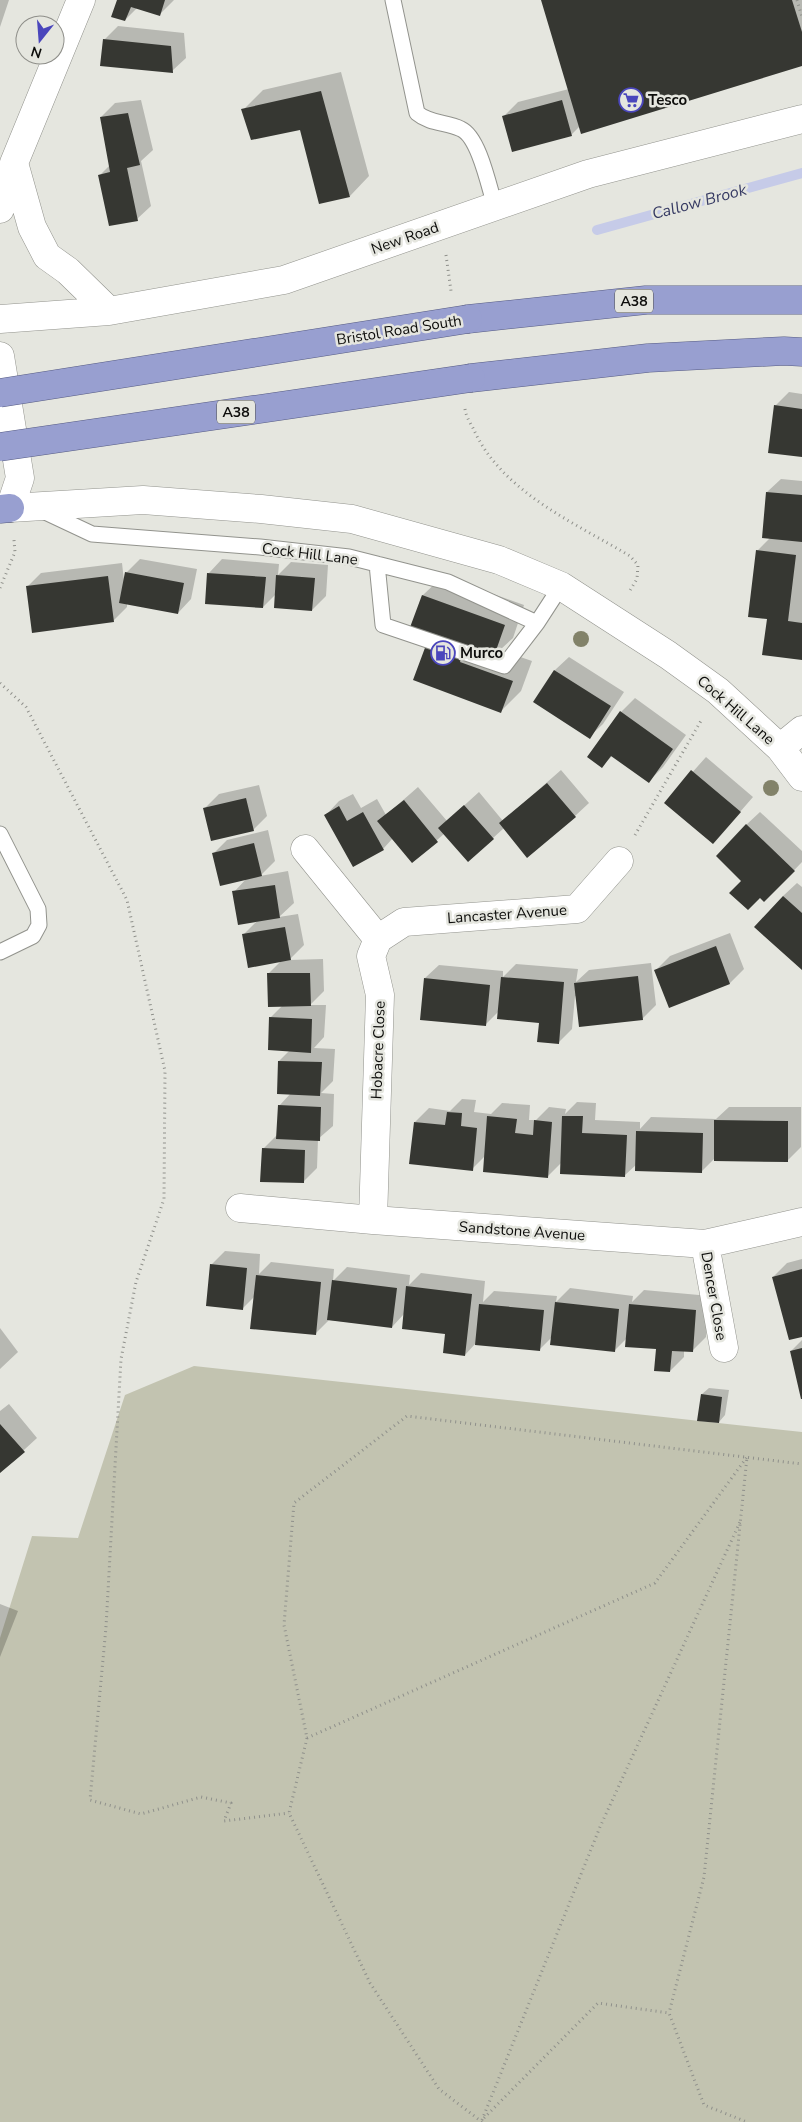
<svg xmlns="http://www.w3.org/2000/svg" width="802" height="2122" font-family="'Nunito Sans',sans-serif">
	<rect width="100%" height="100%" fill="#e5e6df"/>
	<!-- green -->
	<path fill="#c2c3b0" d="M194,1366L802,1432V2122H0V1638L32,1536L78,1538L125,1395Z"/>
	<!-- shadow -->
	<path fill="#0003" d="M0,0H9L0,27Z
		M118,0H174L159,15L137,8L125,20Z
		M542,0H802V65L580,126L571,135L504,116L518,102L569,89Z
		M118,26L184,33L186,58L172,71L104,40Z
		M341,72L369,176L350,196L301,129L243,110L263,90Z
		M141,100L153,150L141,161L151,206L137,219L100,175L110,165L101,117L115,103Z
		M789,392L802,394V456L775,406Z
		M781,479L802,481V658L768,618L757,551L770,538L767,492Z
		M140,559L197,569L191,599L178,613L127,603V607L113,621L27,587L41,573L122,563L124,581L126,573Z
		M222,559L279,564L278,575L291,562L328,565L326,596L312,610L276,594L263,607L209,573Z
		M443,576L524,605L513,638L500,650L532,661L521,691L501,711L431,636L423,595Z
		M569,657L624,692L603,724L589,737L535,702L555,670Z
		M635,698L686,735L663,767L649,781L613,755L602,766L621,712Z
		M706,757L753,797L713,843L665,803Z
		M561,770L589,803L575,816L504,828L493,838L445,833L413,861L393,838L383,849L326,815L339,801L353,794L361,808L377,799L386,815L418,787L447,821L479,792L503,821Z
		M259,785L267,816L253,830L205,808L219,794Z
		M760,812L802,851V862L778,887L743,881L746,825Z
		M268,830L275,861L260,876L288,871L294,903L279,917L298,914L304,945L289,960L323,959L324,991L310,1005H326L324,1037L314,1048L335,1049L333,1081L321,1093L334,1094L333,1126L318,1139L317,1168L303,1182L263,1149L278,1134L279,1106L291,1093L279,1061L290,1050L270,1018L282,1006L268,974L281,961L243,935L258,920L234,892L247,878L213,854L227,840Z
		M797,883L802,887V968L783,896Z
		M730,933L744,969L730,983L669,1006L656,970L670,956Z
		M651,963L656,1005L642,1019L575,996L572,1029L558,1043L540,1022L499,1011L485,1025L425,978L439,965L503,971V977L516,964L578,969L576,982L589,970Z
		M462,1099L476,1100L474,1112L491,1114L502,1103L530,1105L529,1120H536L549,1107L566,1109L565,1114L577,1102L596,1103L595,1120L640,1122V1129L651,1117L716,1119L729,1107H801V1147L787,1161L715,1158L701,1172L637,1164L624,1176L562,1162L547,1177L485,1156L472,1169L415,1122L429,1108L450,1111Z
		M225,1251L260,1254L259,1274L271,1262L334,1269L333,1281L347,1267L410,1275L409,1285L421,1273L485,1281L483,1302L494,1291L557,1296L556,1302L570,1288L633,1296L632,1302L644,1290L710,1296L706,1337L692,1351L684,1350V1357L670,1371L657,1348L627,1338L614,1351L552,1337L539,1350L475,1344L465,1355L446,1332L404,1314L392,1327L329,1320L315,1334L255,1296L243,1308L211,1265Z
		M802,1259V1336L773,1277L787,1263Z
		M0,1328L18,1352L0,1369Z
		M802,1340V1397L791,1351Z
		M709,1388L729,1390L725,1415L719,1422L702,1394Z
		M9,1404L37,1438L0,1472V1411Z
		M0,1604L18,1611L0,1657Z"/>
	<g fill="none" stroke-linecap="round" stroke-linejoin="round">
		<!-- stream -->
		<path stroke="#c6cbe8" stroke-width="10" d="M597,230L802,173"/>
	</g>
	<!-- building -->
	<path fill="#363732" d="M117,0H165L160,16L131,7L125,21L111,17Z
		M541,0H792L802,32V66L581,134Z
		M103,39L171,46L173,73L100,66Z
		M321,91L350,197L319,204L300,130L251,140L241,109Z
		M562,100L572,136L512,152L502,116Z
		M128,113L140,165L127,168L138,221L109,226L98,175L110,172L100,117Z
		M774,405L802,409V457L768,453Z
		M766,492L802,495V542L762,538Z
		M756,550L796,555L788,621L802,623V660L762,655L767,619L748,617Z
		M125,572L184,583L178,614L119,603Z
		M207,573L266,577L263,608L205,604Z
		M276,575L315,578L312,611L274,608Z
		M108,576L114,622L32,633L26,586Z
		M422,595L505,625L493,659L465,648L460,662L513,681L501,713L413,680L429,637L409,630Z
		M554,670L611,706L590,739L533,702Z
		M620,711L673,749L649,783L611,756L602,768L587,757Z
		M691,770L741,812L713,844L664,803Z
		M547,783L576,817L527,858L499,823Z
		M246,798L254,831L211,841L203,808Z
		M404,800L438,842L412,863L377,821Z
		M464,805L494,839L468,862L438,828Z
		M339,806L347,821L363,812L384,850L353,867L324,815Z
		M746,824L795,871L764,902L760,898L748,910L729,893L741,881L716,856Z
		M254,843L262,876L220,886L212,853Z
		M275,885L280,918L238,925L232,891Z
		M783,896L802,913V970L754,927Z
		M285,927L291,960L248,968L242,934Z
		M716,946L730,984L669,1008L654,970Z
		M267,973H310L311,1006L268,1007Z
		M638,976L643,1020L579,1027L574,983Z
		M501,977L564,982L559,1044L537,1042L539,1023L497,1019Z
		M424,978L490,985L486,1026L420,1020Z
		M269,1017L312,1019L311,1053L268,1050Z
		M278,1061L322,1062L320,1096L277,1094Z
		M278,1105L321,1107L320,1141L276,1139Z
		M447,1112L462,1113L461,1126L477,1128L473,1171L409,1164L414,1122L445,1125Z
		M487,1116L517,1119L515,1133L533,1135L534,1120L552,1122L548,1178L483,1172Z
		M562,1116H583L582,1133L627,1135L625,1177L560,1174Z
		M714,1120L788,1121V1162L714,1161Z
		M636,1131L703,1133L702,1173L635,1171Z
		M262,1148L305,1150L304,1183L260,1182Z
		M210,1264L247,1268L243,1310L206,1306Z
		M802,1269V1337L789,1340L772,1277Z
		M256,1275L321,1282L316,1335L250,1329Z
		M332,1280L397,1288L392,1328L327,1320Z
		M406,1286L472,1294L465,1356L443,1353L445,1334L402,1329Z
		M555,1302L619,1309L615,1352L550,1345Z
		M479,1304L544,1310L540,1351L475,1345Z
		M629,1304L696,1310L693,1352L672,1351L670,1372L654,1371L656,1349L625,1347Z
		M802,1348V1399H801L790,1351Z
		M701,1394L722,1397L719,1423L697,1421Z
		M0,1424L25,1452L0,1473Z"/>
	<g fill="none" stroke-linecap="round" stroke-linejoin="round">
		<!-- service casing -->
		<g stroke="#92938d" stroke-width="17">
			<path id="service" d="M393,0L417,113C430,124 447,122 461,129C479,137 489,187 495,206
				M41,510L92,534L260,547L349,557L448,582L537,623L561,586
				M377,564L383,625L504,666L537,623
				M0,834L38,909L39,925L33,936L0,952"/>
		</g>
		<!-- minor casing -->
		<g stroke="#92938d" stroke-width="29">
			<path id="minor" d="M10,508L143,500L261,509L352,519L499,560L561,586L668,655L718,691L780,748L802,777
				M780,748L802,730
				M305,849L378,939L371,956L380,995L373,1220
				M378,939L404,922L577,909L619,861
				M240,1208L373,1220L705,1244L802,1222
				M705,1244L724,1348"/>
		</g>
		<!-- tertiary casing -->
		<g stroke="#92938d" stroke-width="29">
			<path id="tertiary" d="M14,163L32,227L47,256L68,271L109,311
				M0,209L14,163L81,0
				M0,319L109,311L284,280L588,174L802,119
				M0,356L20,478L10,508"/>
		</g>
		<!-- trunk casing -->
		<g stroke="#575c83" stroke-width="29">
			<path id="trunk" d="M468,319L646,300H802
				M471,378L648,358L784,351L802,352
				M0,509L10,508"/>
		</g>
		<!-- path -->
		<path stroke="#8f908b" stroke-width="3" stroke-dasharray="1 4" stroke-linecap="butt" d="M797,0L802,17
			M446,255L451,291
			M465,409C466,417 471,424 474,430C502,492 575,523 630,556L638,565L637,579L629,592
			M0,588L15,552L14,540
			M0,683L26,707L127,900L165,1071L164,1199L136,1282L121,1359L106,1627L90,1800L141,1814L201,1797L231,1803L224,1821L289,1813
			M635,835L702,719
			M307,1738L655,1583L747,1457L704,1877L669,2013
			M484,2118L598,2003L669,2013L704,2105L747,2122
			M482,2120L600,1827L740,1522
			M482,2122L439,2089L370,1983L289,1813L307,1738L284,1625L294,1503L407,1416L802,1464"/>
		<!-- service -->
		<use href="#service" stroke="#fff" stroke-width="15"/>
		<!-- minor -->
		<use href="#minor" stroke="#fff" stroke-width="28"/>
		<!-- tertiary -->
		<use href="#tertiary" stroke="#fff" stroke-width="28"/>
		<!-- trunk -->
		<use href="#trunk" stroke="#989fd0" stroke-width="28"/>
		<!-- trunk-bridge casing -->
		<g stroke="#575c83" stroke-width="29" stroke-linecap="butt">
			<path id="trunk-bridge" d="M0,393L468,319
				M0,447L471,378"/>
		</g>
		<!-- trunk-bridge -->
		<use href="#trunk-bridge" stroke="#989fd0" stroke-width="28"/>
	</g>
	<!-- trees -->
	<g fill="#828269">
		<circle cx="581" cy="639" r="8"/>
		<circle cx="771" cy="788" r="8"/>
	</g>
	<!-- icons -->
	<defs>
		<g id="supermarket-ring" transform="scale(1.25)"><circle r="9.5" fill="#e5e6df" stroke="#4a46bc" stroke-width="1.5"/><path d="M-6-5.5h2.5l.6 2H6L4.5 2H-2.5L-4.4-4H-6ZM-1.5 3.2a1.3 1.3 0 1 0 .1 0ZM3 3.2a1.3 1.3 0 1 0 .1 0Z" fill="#4a46bc"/></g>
		<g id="fuel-ring" transform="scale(1.25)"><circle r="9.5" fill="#e5e6df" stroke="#4a46bc" stroke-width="1.5"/><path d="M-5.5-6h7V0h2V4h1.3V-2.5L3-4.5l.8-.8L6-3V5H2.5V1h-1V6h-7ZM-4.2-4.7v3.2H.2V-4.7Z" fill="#4a46bc"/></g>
	</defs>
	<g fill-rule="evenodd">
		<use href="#supermarket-ring" x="631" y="100"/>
		<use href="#fuel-ring" x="443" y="653"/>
	</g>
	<g text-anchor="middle" stroke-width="5" stroke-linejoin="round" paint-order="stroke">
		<!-- shield labels -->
		<g fill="#e5e6df" stroke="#4e4e4b" stroke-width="1">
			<rect x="615" y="289.5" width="38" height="23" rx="4"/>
			<rect x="217" y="400.5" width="38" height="23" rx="4"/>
		</g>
		<g font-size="14" font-weight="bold" fill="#0d0d0b">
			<text x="634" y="306">A38</text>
			<text x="236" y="417">A38</text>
		</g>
		<!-- poi labels -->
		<g font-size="15" font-weight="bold" fill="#0d0d0b" stroke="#e5e6df" text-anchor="start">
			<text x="648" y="105">Tesco</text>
			<text x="460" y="658">Murco</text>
		</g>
		<!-- street labels -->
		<g font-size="15" fill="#0d0d0b" stroke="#e5e6df">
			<text transform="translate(405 238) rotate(-19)" y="5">New Road</text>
			<text transform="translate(399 330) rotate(-9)" y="5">Bristol Road South</text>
			<text transform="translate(310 554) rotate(7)" y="5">Cock Hill Lane</text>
			<text transform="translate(736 710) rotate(41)" y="5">Cock Hill Lane</text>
			<text transform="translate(507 914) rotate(-4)" y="5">Lancaster Avenue</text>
			<text transform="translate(378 1050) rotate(-88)" y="5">Hobacre Close</text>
			<text transform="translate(522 1231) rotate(4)" y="5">Sandstone Avenue</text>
			<text transform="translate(714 1296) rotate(80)" y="5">Dencer Close</text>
		</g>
		<!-- water labels -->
		<g font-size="16" font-style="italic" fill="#363a63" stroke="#e5e6df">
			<text transform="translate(699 201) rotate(-15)" y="6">Callow Brook</text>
		</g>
	</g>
	<!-- north arrow -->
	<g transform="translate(40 40) rotate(197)"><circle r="24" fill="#e5e6df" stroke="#8f8f8a"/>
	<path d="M0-4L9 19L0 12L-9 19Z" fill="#4a46bc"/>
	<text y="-8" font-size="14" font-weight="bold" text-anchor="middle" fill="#0d0d0b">N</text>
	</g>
</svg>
